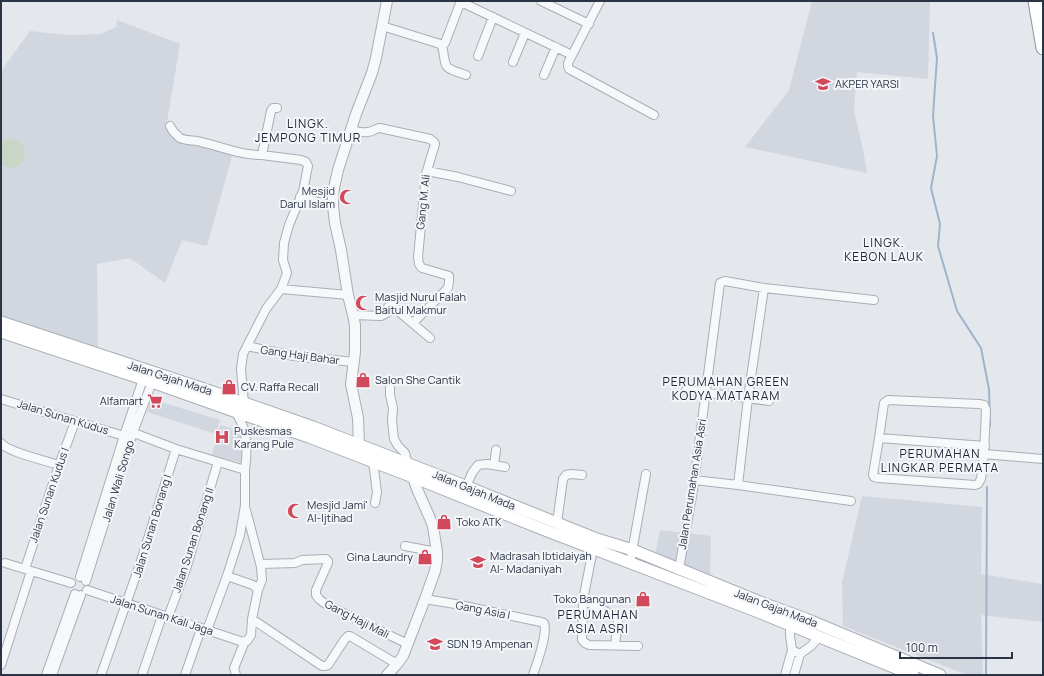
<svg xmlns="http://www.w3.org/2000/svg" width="1044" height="676" font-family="Manrope,sans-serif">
	<rect width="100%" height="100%" fill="#e4e7ec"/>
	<!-- built -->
	<path fill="#d2d6de" d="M812,1H930L928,79L857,72L854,111L863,149L867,173L745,147L789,90Z
		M117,20L180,44L166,128L232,156L207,246L182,240L165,283L130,258L97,264L98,348L1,316V71L30,31L67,35L101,34L116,27Z
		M151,399L220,420L216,434L147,412Z
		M220,425L243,431L237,450L246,453L243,463L212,455Z
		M862,496L982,507L981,574L1043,584V622L981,615L983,675H967L843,626L842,583Z
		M660,530L711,536L710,576L655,555Z"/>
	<!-- green -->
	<path fill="#c9d6c5" d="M10,139C38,142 22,180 1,164V143L6,140Z"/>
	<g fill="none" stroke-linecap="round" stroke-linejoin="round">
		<!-- stream -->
		<path stroke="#9fb4cc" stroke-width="2" d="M933,33L937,58L935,86L933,116L937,156L931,188L940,224L938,246L957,311L981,348L989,389L990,426
			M986,675L987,487"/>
		<!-- minor casing -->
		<g stroke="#a9aeb7" stroke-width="10">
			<path id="minor" d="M541,1L589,24
				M600,1L568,63V66L569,69L654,115
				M461,2L572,55
				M382,26L437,43L442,45C447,69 441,67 466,75
				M445,43L461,1
				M478,56L493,17
				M513,62L525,33
				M544,75L556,47
				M170,126C172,130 176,135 180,138C186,141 195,140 201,142C223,147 239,155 262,155
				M351,130C356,131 363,133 368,132C373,132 375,128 380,128L430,139L434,142L435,144L426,174L418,257L419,264L422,268L446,275L449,276V282L448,288L413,323
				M427,171L458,177L511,191
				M300,197L333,206
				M281,289L348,295
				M353,315L381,316L387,313L388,307L392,306L430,338
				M247,346L294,356L354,362
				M390,388V395L393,408L392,421L394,439L398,446L405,453L408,464
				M686,390L769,401
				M1,399L124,436
				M244,403L241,369L243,354L266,309L281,289L286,276L287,273L283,260L284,243L289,225L303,191L308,166L306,162L301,160L262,155L271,111L273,108H277
				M236,412C238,416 240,420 242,424C248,438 247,455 245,470
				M126,430L176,449L245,470V505L240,535L227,576L207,630
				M879,438L884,403L888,400L979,404L984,405L986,410L984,454L1043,459
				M1,443C7,452 47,461 59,465
				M984,454L981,479L978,484L975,485L878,478L874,477L873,475L879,438L985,446
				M373,461L377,493L375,503
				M494,465L496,450
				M694,480L738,485L851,501
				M738,485L748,398L764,288
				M466,487L472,473L478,465L487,464L505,467
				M246,510L261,567L262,580L258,590
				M557,523L563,479L566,475L571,474L582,475
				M405,546L437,552
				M593,549L583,600L582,640L585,643L589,645L638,646
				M5,563L71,583
				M630,563L646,474
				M261,564L295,563L302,560L326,559L328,561V563L316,590V595L319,599L324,603L353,618L408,644
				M25,569L59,465L75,422
				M679,569L693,490L720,283L722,282L725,281L764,288L874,300
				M80,577L124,436L143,379
				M86,581L132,435L152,382
				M87,590L243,642L247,641L251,635L252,619L258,590L253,585L227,576
				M425,599L455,604L541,622L544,623C548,634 537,663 533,675
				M583,600L617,617L618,620L615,645
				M168,617L186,569L218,462
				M252,619L322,666H325L328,665L345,639L348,636H350L397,664
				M790,626V636L792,650L800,654L811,646L819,637
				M1,665L31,571
				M46,675L75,594
				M52,675L81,595
				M101,675L140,564L176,449
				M142,675L162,616
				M185,675L201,629
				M236,675L234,668L245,641
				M785,675L792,650
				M794,675L800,654"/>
		</g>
		<!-- tertiary casing -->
		<g stroke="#a9aeb7" stroke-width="12">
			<path id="tertiary" d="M359,445L358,418L351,384L355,352V325L353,315L348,295L341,250L335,223L333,206V197L334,188L338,170L356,114L372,73L376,58L387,1
				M387,675L397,664L403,656L425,599L435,571L437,560V552L433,526L429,516L417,489L413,477"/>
		</g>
		<!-- secondary casing -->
		<g stroke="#a9aeb7" stroke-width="13">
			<path id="secondary" d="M1,322L210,391L313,427L455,482L557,523L597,539L633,550L760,602L806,619L940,675
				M1,332L152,382L248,416L309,437L413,477L542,529L756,611L913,675"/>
		</g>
		<!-- trunk casing -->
		<g stroke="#8b94a3" stroke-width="15">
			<path id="trunk" d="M1035,1L1043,48"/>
		</g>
		<!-- minor -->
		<use href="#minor" stroke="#f7f8fa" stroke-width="8"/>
		<!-- tertiary -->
		<use href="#tertiary" stroke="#f7f8fa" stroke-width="10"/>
		<!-- secondary -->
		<use href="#secondary" stroke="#fff" stroke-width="11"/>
		<!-- trunk -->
		<use href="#trunk" stroke="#fff" stroke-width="13"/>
	</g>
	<!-- icons -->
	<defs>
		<g id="university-bare" transform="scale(1.2)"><path d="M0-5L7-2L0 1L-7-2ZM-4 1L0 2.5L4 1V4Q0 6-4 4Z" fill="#d1495b" stroke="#f4f6f9" stroke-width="2.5" paint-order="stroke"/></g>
		<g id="mosque-bare" transform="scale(1.2)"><path d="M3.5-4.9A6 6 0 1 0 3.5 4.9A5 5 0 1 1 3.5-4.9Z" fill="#d1495b" stroke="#f4f6f9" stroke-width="2.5" paint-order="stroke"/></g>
		<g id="shop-bare" transform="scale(1.2)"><path d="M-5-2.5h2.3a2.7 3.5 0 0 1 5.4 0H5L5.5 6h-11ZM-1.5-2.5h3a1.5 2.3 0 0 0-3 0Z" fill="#d1495b" stroke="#f4f6f9" stroke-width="2.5" paint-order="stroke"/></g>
		<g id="supermarket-bare" transform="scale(1.2)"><path d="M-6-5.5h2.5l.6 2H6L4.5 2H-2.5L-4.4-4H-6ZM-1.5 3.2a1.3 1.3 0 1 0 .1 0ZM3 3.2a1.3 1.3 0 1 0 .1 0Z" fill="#d1495b" stroke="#f4f6f9" stroke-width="2.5" paint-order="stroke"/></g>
		<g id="hospital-bare" transform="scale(1.2)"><path d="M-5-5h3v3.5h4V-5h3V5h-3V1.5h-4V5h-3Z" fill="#d1495b" stroke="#f4f6f9" stroke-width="2.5" paint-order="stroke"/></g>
		<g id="school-bare" transform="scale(1.2)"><path d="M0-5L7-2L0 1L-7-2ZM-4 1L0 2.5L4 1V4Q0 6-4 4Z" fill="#d1495b" stroke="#f4f6f9" stroke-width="2.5" paint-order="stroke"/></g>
	</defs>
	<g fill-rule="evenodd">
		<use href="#university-bare" x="823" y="84"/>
		<use href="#mosque-bare" x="347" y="197"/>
		<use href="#mosque-bare" x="363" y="303"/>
		<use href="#shop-bare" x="363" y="380"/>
		<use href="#shop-bare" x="229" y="387"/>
		<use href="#supermarket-bare" x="155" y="401"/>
		<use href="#hospital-bare" x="222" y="437"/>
		<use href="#mosque-bare" x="295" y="511"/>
		<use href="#shop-bare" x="444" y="522"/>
		<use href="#shop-bare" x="425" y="557"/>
		<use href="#school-bare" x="478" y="562"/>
		<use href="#shop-bare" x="643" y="599"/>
		<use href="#school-bare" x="435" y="644"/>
	</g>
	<g text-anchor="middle" stroke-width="4" stroke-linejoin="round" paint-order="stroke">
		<!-- poi labels -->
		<g font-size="11" fill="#2b3445" stroke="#f4f6f9" text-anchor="start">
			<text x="835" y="88">AKPER YARSI</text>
			<text x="335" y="195" text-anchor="end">Mesjid<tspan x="335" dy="13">Darul Islam</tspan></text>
			<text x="375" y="301">Masjid Nurul Falah<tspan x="375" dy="13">Baitul Makmur</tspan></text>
			<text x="375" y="384">Salon She Cantik</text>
			<text x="241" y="391">CV. Raffa Recall</text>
			<text x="143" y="405" text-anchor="end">Alfamart</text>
			<text x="234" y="435">Puskesmas<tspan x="234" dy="13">Karang Pule</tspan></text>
			<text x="307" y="509">Mesjid Jami'<tspan x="307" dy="13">Al-Ijtihad</tspan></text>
			<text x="456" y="526">Toko ATK</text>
			<text x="490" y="560">Madrasah Ibtidaiyah<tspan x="490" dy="13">Al- Madaniyah</tspan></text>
			<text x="413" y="561" text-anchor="end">Gina Laundry</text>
			<text x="631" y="603" text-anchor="end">Toko Bangunan</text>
			<text x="447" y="648">SDN 19 Ampenan</text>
		</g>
		<!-- street labels -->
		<g font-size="11" fill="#2b3445" stroke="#f4f6f9">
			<text transform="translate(423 202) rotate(-84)" y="4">Gang M. Ali</text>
			<text transform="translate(300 355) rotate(8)" y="4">Gang Haji Bahar</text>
			<text transform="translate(170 378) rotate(18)" y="4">Jalan Gajah Mada</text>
			<text transform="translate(63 417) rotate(17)" y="4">Jalan Sunan Kudus</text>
			<text transform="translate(118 481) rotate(-73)" y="4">Jalan Wali Songo</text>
			<text transform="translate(692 484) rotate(-81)" y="4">Jalan Perumahan Asia Asri</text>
			<text transform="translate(474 490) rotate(22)" y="4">Jalan Gajah Mada</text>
			<text transform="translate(49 495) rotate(-71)" y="4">Jalan Sunan Kudus I</text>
			<text transform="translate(152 526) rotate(-73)" y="4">Jalan Sunan Bonang I</text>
			<text transform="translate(193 540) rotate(-72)" y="4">Jalan Sunan Bonang II</text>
			<text transform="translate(776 608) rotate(21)" y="4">Jalan Gajah Mada</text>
			<text transform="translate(483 610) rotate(11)" y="4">Gang Asia I</text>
			<text transform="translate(162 615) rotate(18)" y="4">Jalan Sunan Kali Jaga</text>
			<text transform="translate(357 619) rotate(27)" y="4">Gang Haji Mali</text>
		</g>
		<!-- neighbourhood labels -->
		<g font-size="12" letter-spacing="1" fill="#1d2536" stroke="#f4f6f9">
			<text x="308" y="128">LINGK.<tspan x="308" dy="14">JEMPONG TIMUR</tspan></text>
			<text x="884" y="247">LINGK.<tspan x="884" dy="14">KEBON LAUK</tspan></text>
			<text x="726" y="386">PERUMAHAN GREEN<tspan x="726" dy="14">KODYA MATARAM</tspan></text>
			<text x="940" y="458">PERUMAHAN<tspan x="940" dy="14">LINGKAR PERMATA</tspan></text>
			<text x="598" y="619">PERUMAHAN<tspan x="598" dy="14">ASIA ASRI</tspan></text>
		</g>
	</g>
	<!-- border -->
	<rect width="1044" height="676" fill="none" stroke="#2b3445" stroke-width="4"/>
	<!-- scale -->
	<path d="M900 652v6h112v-6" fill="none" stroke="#2b3445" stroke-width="2"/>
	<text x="906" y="652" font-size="12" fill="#2b3445" stroke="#f4f6f9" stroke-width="3" paint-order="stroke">100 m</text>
</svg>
